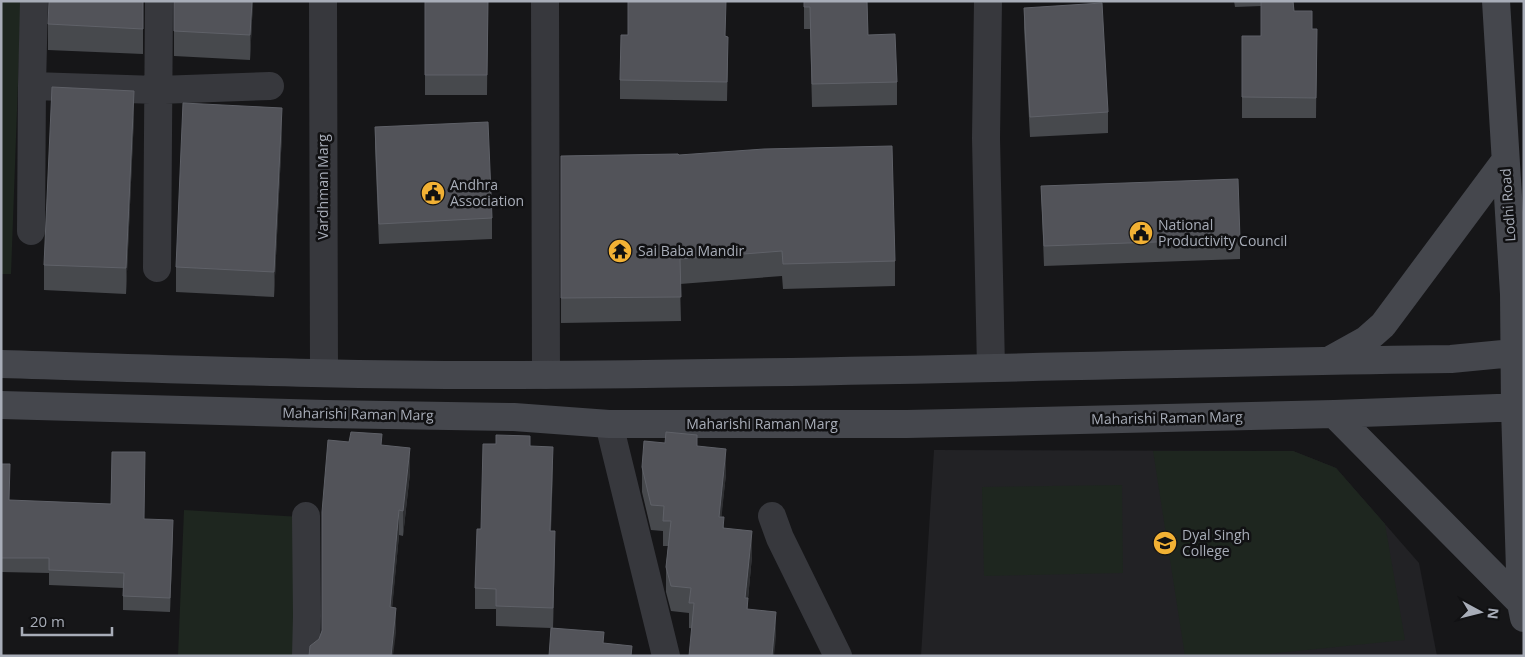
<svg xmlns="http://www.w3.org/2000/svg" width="1525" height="657" font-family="'Open Sans',sans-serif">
	<rect width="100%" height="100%" fill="#161618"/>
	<!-- built -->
	<path fill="#222225" d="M934,450L1293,451L1336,468L1419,563L1437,656H921Z"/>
	<!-- green -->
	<path fill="#1e261f" d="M1,1H21L11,274H1Z
		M1153,451H1293L1336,468L1385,524L1405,640L1249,656H1185Z
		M1122,485L1123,573L984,576L982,487Z
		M184,510L302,517L299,656H178Z"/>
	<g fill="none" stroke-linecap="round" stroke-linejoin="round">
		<!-- minor -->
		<path stroke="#37383d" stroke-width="28" d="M34,1L32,86L158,90L270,86
			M545,1L546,375
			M988,1L986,138L991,368
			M31,231L32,86
			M157,268L159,1
			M609,424L666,656
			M772,516L780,538L838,656
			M306,656L307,616L306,516"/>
		<!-- tertiary -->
		<path stroke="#37383d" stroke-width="28" d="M323,1L324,373"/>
		<!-- secondary -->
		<path stroke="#45474d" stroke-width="28" d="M1496,1L1514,294L1515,408L1521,603L1524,618
			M1330,360L1366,340L1383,325L1505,161
			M1,364C174,369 346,376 519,375C830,374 1140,363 1451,359L1524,352
			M1,405L325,414L514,417L609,424H907L1334,414L1524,407
			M1334,414L1521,603"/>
	</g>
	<!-- wall -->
	<path fill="#47494d" d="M143,1V54L48,50V24Z
		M174,1H253L250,60L174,56Z
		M425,1H488L487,95H425Z
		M804,1H867L868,35L897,82V105L812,107L810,29H804Z
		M1234,1H1293L1294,11L1312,29H1317L1316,118H1242V36H1261V6L1235,7Z
		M1024,8L1108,112V133L1030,137L1024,28Z
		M726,36L728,55L727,101L620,99V80Z
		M134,116L126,294L44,290V265Z
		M375,127L492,218V239L379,244L375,148Z
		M282,133L274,297L176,292V267Z
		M679,155L895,261V286L783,289L782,276L680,284L681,321L561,323V156Z
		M1041,186L1240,239V259L1044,266Z
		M382,445L410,473L403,536L399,535L392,607L396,633L319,639Z
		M530,446L553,467L551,531L555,551L553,628L604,643L632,656L551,628L496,626V609H475V588L481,529Z
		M697,446L726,474L721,517L724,528L752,556L748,599V609L776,637L689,628V613L671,611L666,592V567L668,546H663V531L651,530L642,492V467Z
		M1,464L9,500L144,519L173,535L170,612L123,610V588L49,585V573L1,572Z"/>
	<!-- shaded-wall -->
	<path fill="#2f3033" d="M252,1H253L250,60V35Z
		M134,91V116L126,294V268Z
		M282,108V133L274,297V272Z
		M553,447V467L550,551V531Z
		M410,448V473L403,536V511Z
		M726,449V474L719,542V517Z
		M399,510V535L390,632V607Z
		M173,520V535L170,612V598Z
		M555,531V551L553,628V608Z
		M752,531V556L748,599V623L745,598Z
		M396,608V633L393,656H391Z
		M776,612V637L774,656H772Z"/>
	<!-- building -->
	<path fill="#525359" stroke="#5f6168" d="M49,1H143V29L48,24Z
		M174,1H252L250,35L174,31Z
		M425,1H488L487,75H425Z
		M628,1H726L725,36L728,37L727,82L620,80L621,35H628Z
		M804,1H867L868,35L895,34L897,82L812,84L810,7H804Z
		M1261,1H1293L1294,11H1312V29H1317L1316,98L1242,97V36H1261Z
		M1102,3L1108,112L1030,117L1024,8Z
		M52,87L134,91L126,268L44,265Z
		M183,103L282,108L274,272L176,267Z
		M488,122L492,218L379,224L375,127Z
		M892,146L895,261L783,264L782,251L680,259L681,297L561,298V156L678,154L679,155L764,149Z
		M1238,179L1240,239L1044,246L1041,186Z
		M351,432L382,434L381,445L410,448L403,511L399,510L390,607L396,608L391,656H309L310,646L319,639L322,631V512L328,440L349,442Z
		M666,432L697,435V446L726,449L719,517H724L723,528L752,531L745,598H748L747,609L776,612L772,656H689L694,603H689L691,588L671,586L666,567L671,521H663L664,506L651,505L642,467L644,441L665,443Z
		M496,435L530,436V446L553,447L550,531H555L553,608L496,606V589L475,588L477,529H481L483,444H496Z
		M112,452H145L144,519L173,520L170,598L123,596L124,573L49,570V558H1V464H10L9,500L111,504Z
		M551,628L604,632L603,643L632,646L631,656H549Z"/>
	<!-- icons -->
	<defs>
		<g id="civic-disc" transform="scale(1.25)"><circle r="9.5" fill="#f2b134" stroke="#111113"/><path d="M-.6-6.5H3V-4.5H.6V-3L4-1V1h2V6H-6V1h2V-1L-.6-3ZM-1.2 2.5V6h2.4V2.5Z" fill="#111"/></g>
		<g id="temple-disc" transform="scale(1.25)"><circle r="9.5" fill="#f2b134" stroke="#111113"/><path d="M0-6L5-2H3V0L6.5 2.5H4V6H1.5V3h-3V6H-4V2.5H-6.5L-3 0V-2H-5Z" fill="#111"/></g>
		<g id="university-disc" transform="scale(1.25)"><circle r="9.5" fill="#f2b134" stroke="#111113"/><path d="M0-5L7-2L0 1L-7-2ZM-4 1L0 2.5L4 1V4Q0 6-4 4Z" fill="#111"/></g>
	</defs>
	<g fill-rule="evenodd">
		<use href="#civic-disc" x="433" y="193"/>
		<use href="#civic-disc" x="1141" y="233"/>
		<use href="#temple-disc" x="620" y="251"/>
		<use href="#university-disc" x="1165" y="543"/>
	</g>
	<g text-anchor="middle" stroke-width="5" stroke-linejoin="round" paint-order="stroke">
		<!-- poi labels -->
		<g font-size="14" fill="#a8adb8" stroke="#111113" text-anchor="start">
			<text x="450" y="190">Andhra<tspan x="450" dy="16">Association</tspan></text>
			<text x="1158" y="230">National<tspan x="1158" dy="16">Productivity Council</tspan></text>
			<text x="638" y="256">Sai Baba Mandir</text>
			<text x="1182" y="540">Dyal Singh<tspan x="1182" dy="16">College</tspan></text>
		</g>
		<!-- street labels -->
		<g font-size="14" fill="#a8adb8" stroke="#111113">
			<text transform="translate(323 187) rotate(-90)" y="5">Vardhman Marg</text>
			<text transform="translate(1508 205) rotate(-94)" y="5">Lodhi Road</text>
			<text transform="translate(358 414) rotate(1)" y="5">Maharishi Raman Marg</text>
			<text transform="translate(1167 418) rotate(-1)" y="5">Maharishi Raman Marg</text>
			<text x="762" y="429">Maharishi Raman Marg</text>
		</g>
	</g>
	<!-- border -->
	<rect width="1525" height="657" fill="none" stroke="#a8adb8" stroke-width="5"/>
	<!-- north arrow -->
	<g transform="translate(1480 612) rotate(97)" stroke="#111113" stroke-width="4" paint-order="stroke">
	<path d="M0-4L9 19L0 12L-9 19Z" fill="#a8adb8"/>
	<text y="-8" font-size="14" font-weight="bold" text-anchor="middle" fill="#a8adb8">N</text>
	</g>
	<!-- scale -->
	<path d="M22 627v8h90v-8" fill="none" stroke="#a8adb8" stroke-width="2.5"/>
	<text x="30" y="627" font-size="15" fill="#a8adb8" stroke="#111113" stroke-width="4" paint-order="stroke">20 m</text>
</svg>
